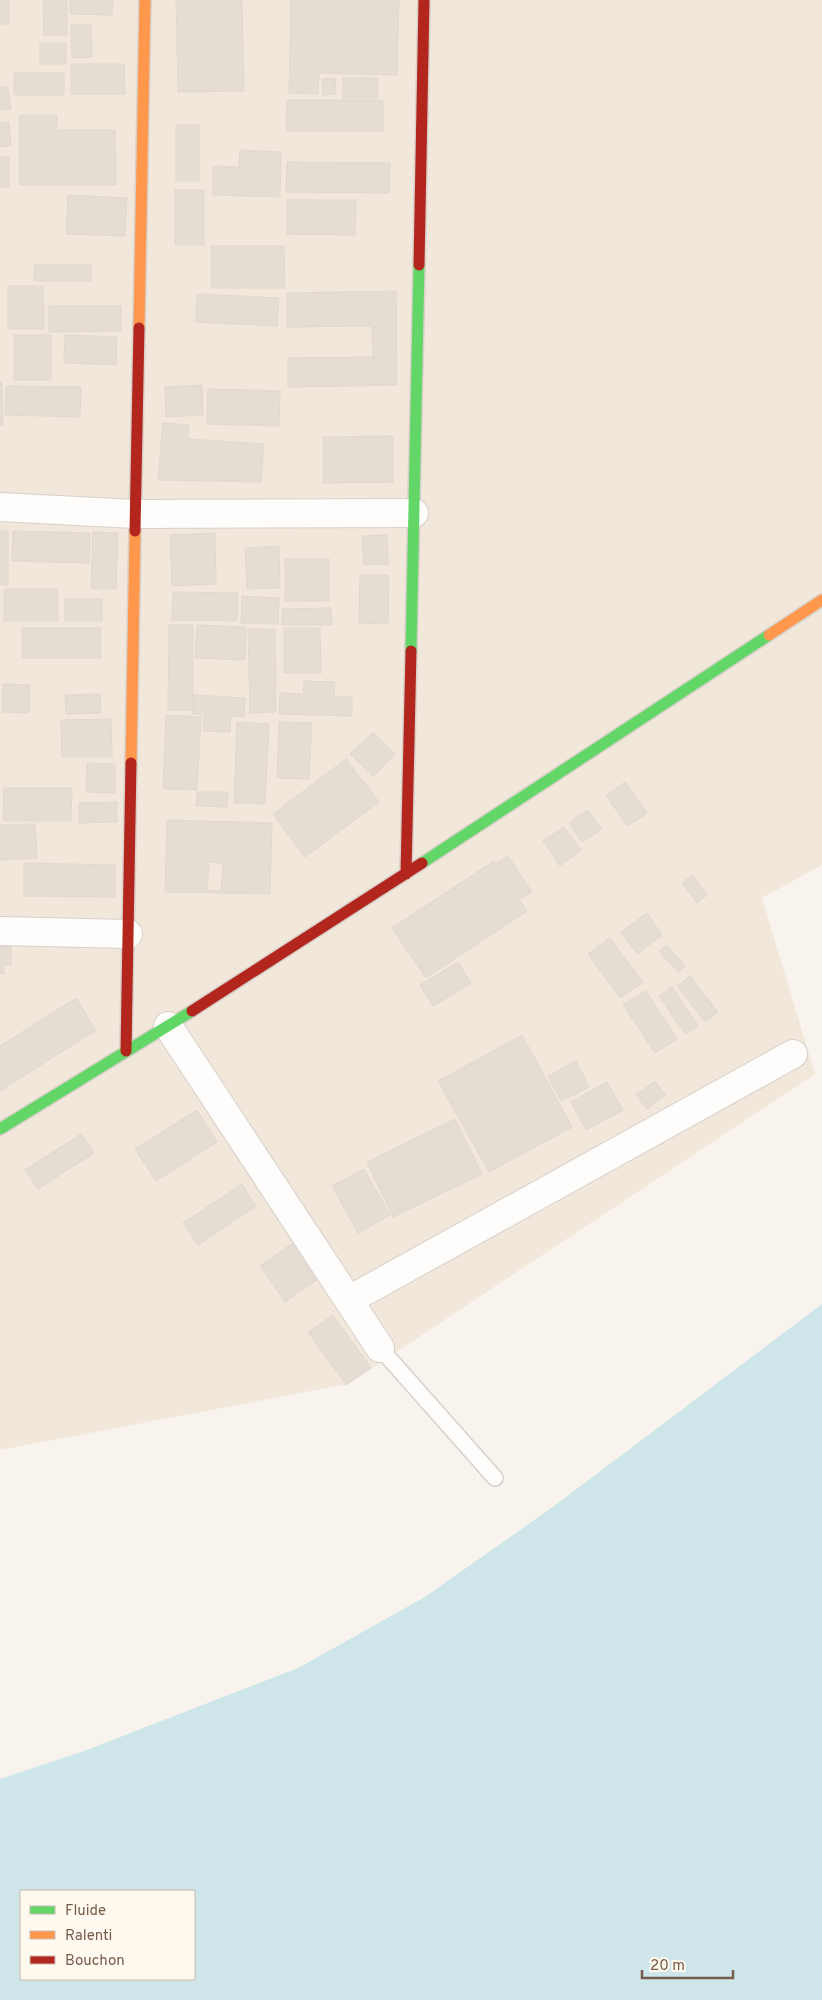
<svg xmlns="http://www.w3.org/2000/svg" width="822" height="2000" font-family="Overpass,sans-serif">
	<rect width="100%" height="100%" fill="#f8f4ed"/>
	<!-- residential -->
	<path fill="#f1e7da" d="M0,0H822V865L762,898L815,1074L348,1384L0,1450Z"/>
	<!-- water -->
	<path fill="#cee6e9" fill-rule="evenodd" d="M822,1304V2000H0V1779L84,1751L298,1668L425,1597L554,1506ZM21,1891H194V1979H21Z"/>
	<!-- building -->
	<path fill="#e5ddd4" stroke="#e1d7cf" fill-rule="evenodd" d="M0,0H9V24H0Z
		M43,0H67V35H44Z
		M70,0H113L112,15L70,14Z
		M176,0H242L244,91L178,92Z
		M291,0H399L397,75L319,73L318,94L289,93Z
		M71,25H91L92,57L72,58Z
		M40,43H66V64H40Z
		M71,64H124L125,94H71Z
		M14,73H64V95H14Z
		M335,78L336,94L323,95L322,79Z
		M343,78H378V98H343Z
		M0,87H8L11,109L0,110Z
		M287,100H383V131H286Z
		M19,115H57V130H115L116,185H19Z
		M9,122L11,146L0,147V123Z
		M176,125H199V181H176Z
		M240,150L281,152L280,197L213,195V166L239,167Z
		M0,157H9V187H0Z
		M287,162L390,163L389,193L286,192Z
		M175,190H204V245H175Z
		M68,195L127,198L125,236L66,234Z
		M287,200H356L355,235L287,234Z
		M211,246H284L285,288H211Z
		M34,265H91V281H34Z
		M8,286H43L44,329H8Z
		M396,291L397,385L288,387V358L373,357L372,326L287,327V293Z
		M197,294L279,298L277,326L196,322Z
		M49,306H121V331L49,332Z
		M14,335H51V380H14Z
		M65,335L117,337L116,365L64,363Z
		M0,382H2L3,426H0Z
		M202,385L203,415L166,417L165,387Z
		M6,386L81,387L80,417L5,415Z
		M208,389L280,391L279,426L207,424Z
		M163,423L189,425L188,439L264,444L261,482L158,480Z
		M393,436V482L323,483V437Z
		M0,531H8V585H0Z
		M13,531L90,533L89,563L12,561Z
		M93,532L118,533L116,589H91Z
		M215,533L216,584L172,586L170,535Z
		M387,535L388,564L364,565L362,536Z
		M279,546L280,588L247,589L245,548Z
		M285,559H329V601H285Z
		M360,575H389L388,624L359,623Z
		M4,589H58V621H4Z
		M173,592L238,593L237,621L172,620Z
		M242,596L279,598L278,624L241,623Z
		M65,599H102V621H65Z
		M331,608L332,625H282V609Z
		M169,625H193V710H168Z
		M197,625L246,627L245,660L195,658Z
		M22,628H101V658H22Z
		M284,628H320L321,673H284Z
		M248,629H275L276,712L250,713Z
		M304,681L335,682L334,696L352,697V716L279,714L280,693L303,694Z
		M3,684L30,685L29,713L2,712Z
		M100,694L101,713L66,714L65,695Z
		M194,695L245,698L244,717L231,716L230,732L203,731L204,715L193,714Z
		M166,715L201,717L197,790L163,789Z
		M111,719L112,757H62L61,720Z
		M237,722L269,724L265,804L234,803Z
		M279,722L312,723L309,779L277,778Z
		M373,732L395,754L373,777L350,754Z
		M346,759L379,802L305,857L273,814Z
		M87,763L115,764V793L86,792Z
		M625,782L647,813L628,826L606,796Z
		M4,788H72L71,821H3Z
		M197,792H228L227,807L196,806Z
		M117,802V822L79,823V803Z
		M588,810L602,829L582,842L569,823Z
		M167,820L272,823L270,894L165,892ZM209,862L223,863L221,891L207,890Z
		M35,824L37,858L0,860V825Z
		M564,827L581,850L560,866L543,841Z
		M508,856L532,892L521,899L497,863Z
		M494,861L527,911L426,978L392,928Z
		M24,863L115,865V897L24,896Z
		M692,875L707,895L697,903L682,883Z
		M647,913L662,935L637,954L621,932Z
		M610,938L643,982L620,998L588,954Z
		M667,945L685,966L678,972L659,951Z
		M0,946H11V965H4V974H0Z
		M458,962L471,983L433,1006L420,985Z
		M690,976L718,1012L705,1022L677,986Z
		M672,987L698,1026L685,1034L659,996Z
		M646,991L677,1039L655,1053L623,1005Z
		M76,998L96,1030L0,1091V1046Z
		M522,1035L572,1127L489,1172L438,1081Z
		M576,1061L589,1087L561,1101L548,1076Z
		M655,1081L666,1095L647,1109L636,1095Z
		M607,1082L623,1110L586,1130L571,1102Z
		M197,1110L217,1142L156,1181L135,1149Z
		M455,1119L482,1174L393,1217L367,1162Z
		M81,1134L94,1153L38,1189L25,1170Z
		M364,1169L390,1215L358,1233L332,1186Z
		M242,1184L256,1206L198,1245L183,1223Z
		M296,1241L322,1276L285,1302L260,1266Z
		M333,1315L371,1368L346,1385L308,1332Z"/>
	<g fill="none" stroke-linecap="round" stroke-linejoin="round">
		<!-- lane casing -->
		<g stroke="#d7d1cb" stroke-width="18">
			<path id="lane" d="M380,1348L495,1478"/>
		</g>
		<!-- street casing -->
		<g stroke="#d7d1cb" stroke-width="30">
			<path id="street" d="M0,507L135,514L414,513
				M0,931L128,934
				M168,1026L380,1348
				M349,1300L793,1054"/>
		</g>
		<!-- fast casing -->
		<g stroke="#d8d0c9" stroke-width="14">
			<path id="fast" d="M411,651L419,265
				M422,863L769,635
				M0,1129L192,1011"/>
		</g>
		<!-- slow casing -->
		<g stroke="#d8d0c9" stroke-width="14">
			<path id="slow" d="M139,328L145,0
				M769,635L822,600
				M131,763L135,531"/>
		</g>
		<!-- jam casing -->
		<g stroke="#d8d0c9" stroke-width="14">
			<path id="jam" d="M419,265L424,0
				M135,531L139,328
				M406,874L411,651
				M192,1011L422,863
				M126,1051L131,763"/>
		</g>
		<!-- lane -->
		<use href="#lane" stroke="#fefdfc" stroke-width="15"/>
		<!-- street -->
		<use href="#street" stroke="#fefdfc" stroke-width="28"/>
		<!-- fast -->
		<use href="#fast" stroke="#63d668" stroke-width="11"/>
		<!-- slow -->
		<use href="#slow" stroke="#ff974d" stroke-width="11"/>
		<!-- jam -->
		<use href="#jam" stroke="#b3261e" stroke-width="11"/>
	</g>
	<!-- legend -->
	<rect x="20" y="1890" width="175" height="90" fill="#fff9ef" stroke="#c9baad"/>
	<rect x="30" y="1906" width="25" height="8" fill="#63d668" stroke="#c9baad"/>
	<text x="65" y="1915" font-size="15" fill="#785c4b">Fluide</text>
	<rect x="30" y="1931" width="25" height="8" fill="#ff974d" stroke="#c9baad"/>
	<text x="65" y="1940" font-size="15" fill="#785c4b">Ralenti</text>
	<rect x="30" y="1956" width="25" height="8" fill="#b3261e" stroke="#c9baad"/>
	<text x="65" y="1965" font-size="15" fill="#785c4b">Bouchon</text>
	<!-- scale -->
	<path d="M642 1970v8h91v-8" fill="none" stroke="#785c4b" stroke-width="2.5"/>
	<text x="650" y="1970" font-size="15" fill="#785c4b" stroke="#fff9ef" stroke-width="4" paint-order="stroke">20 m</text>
</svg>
